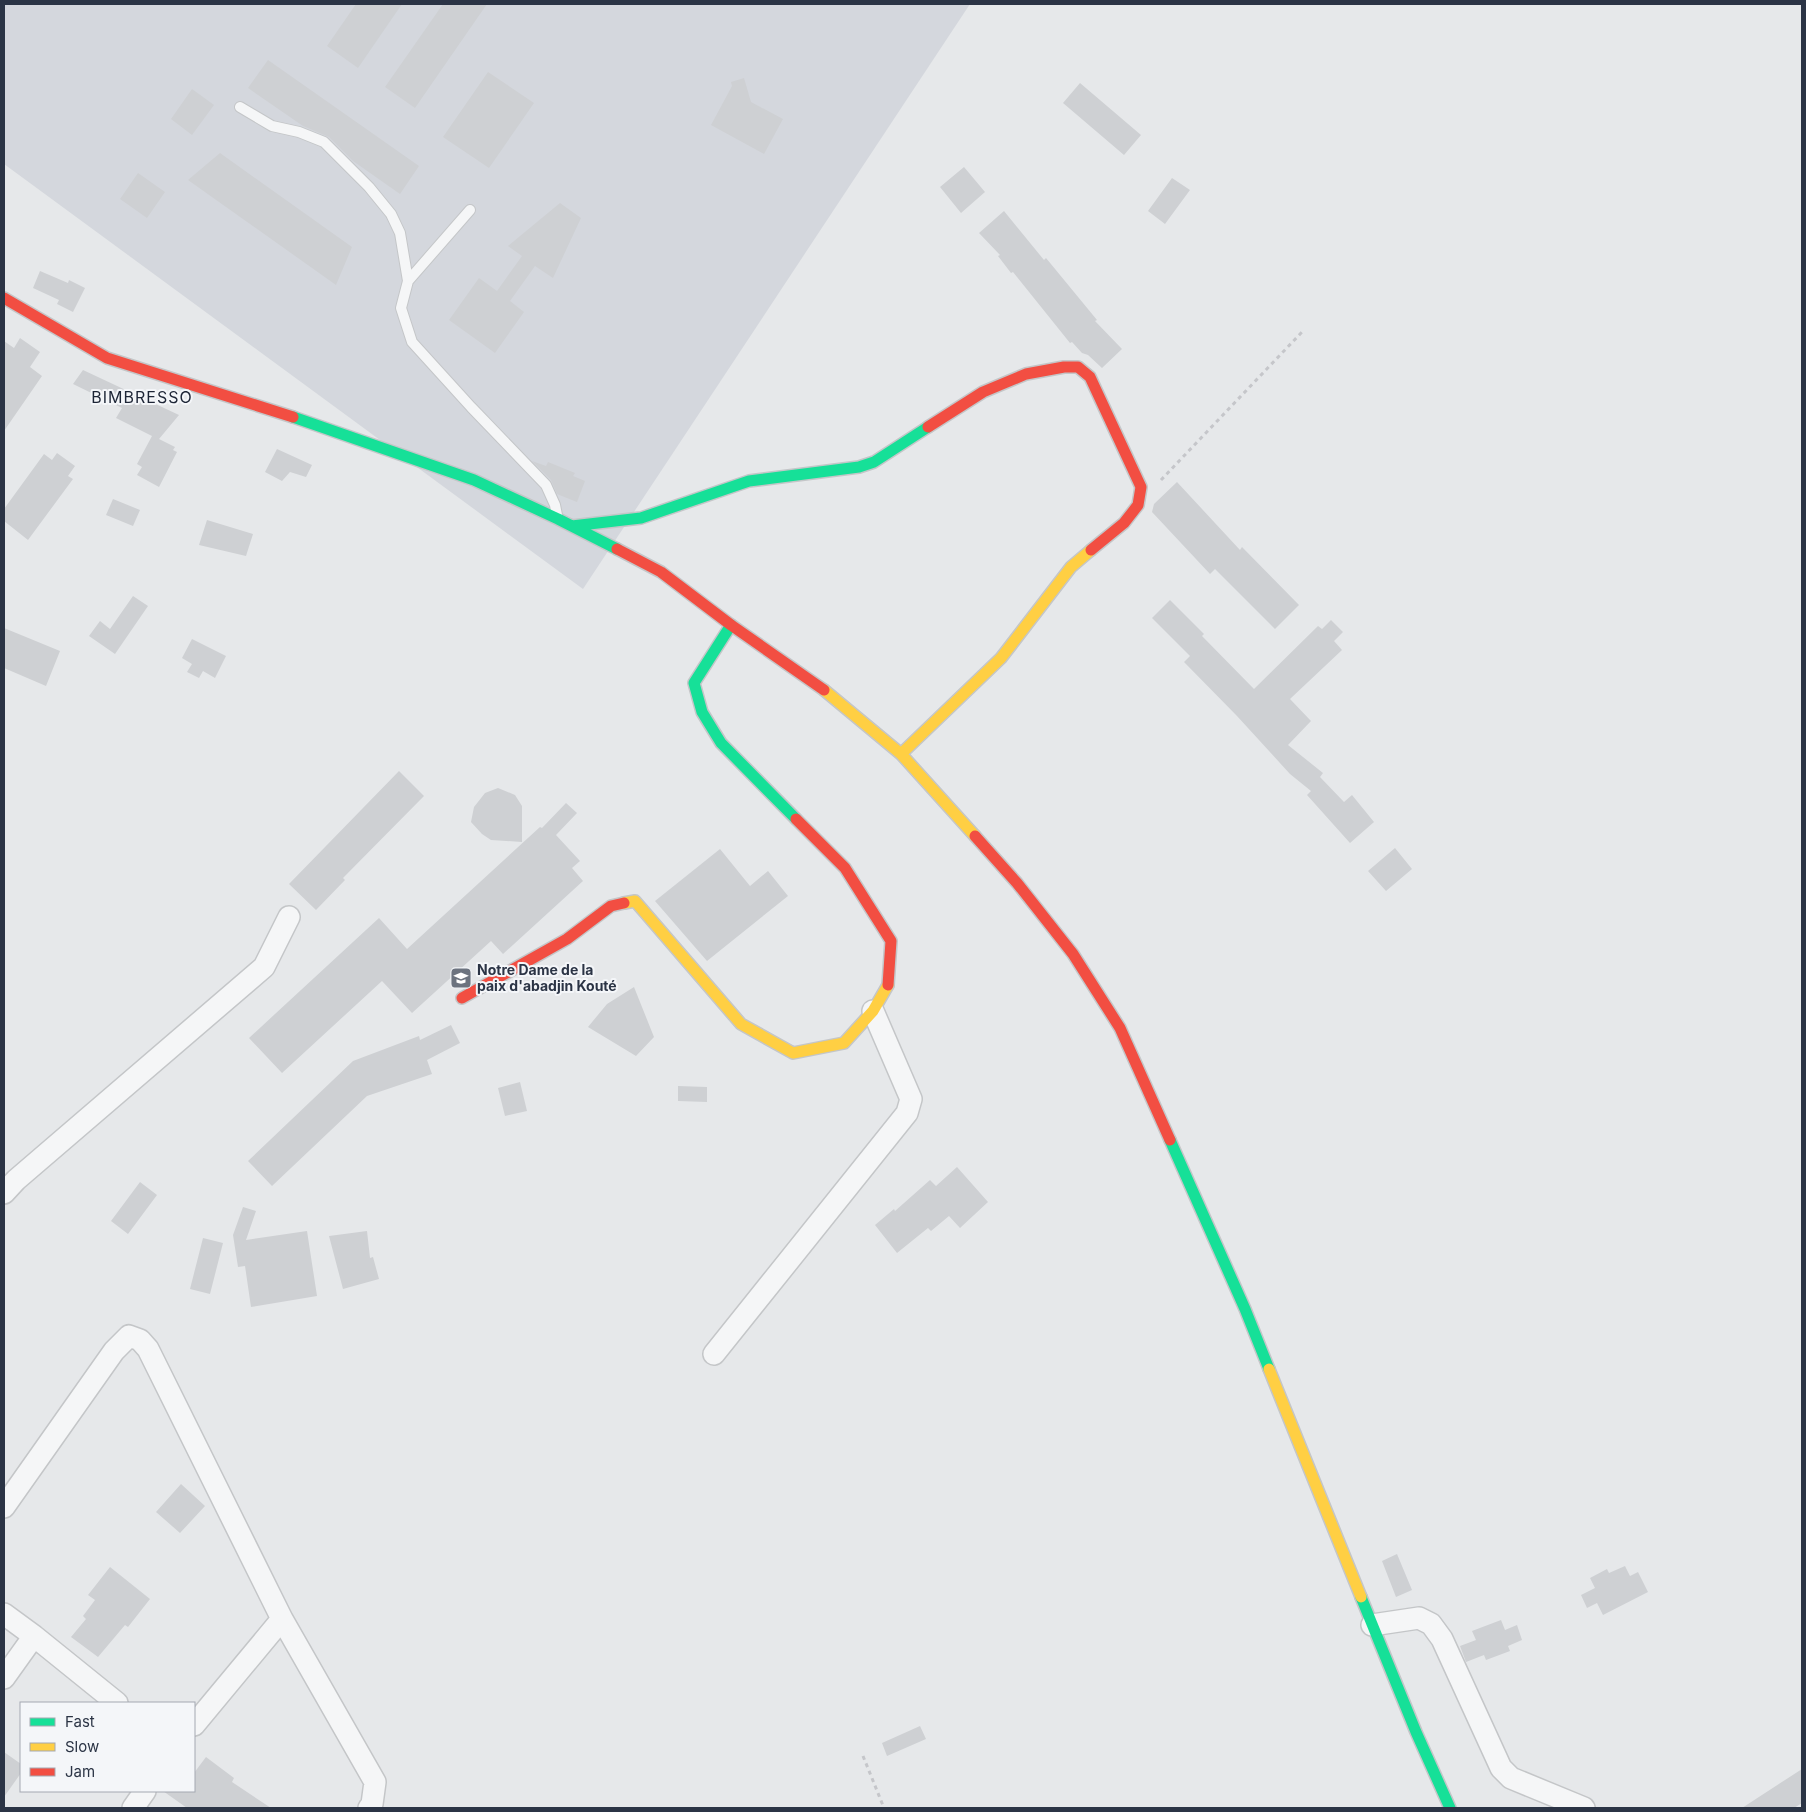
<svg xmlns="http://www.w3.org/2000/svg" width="1806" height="1812" font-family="Inter,sans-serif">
	<rect width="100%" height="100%" fill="#e6e8ea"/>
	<!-- built -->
	<path fill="#d4d7dd" d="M4,4H970L583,589L4,164Z"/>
	<!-- building -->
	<path fill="#ced0d3" d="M356,4H402L358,68L327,46Z
		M443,4H487L415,108L385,87Z
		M268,60L419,166L400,194L353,161L329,137L303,126L248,88Z
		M488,72L534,103L489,168L443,137Z
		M744,78L751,102L783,119L764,154L711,125L732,86L731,82Z
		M1080,83L1141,135L1124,155L1063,103Z
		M192,89L214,105L192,135L171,119Z
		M220,153L352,247L336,285L188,180Z
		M964,167L985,192L961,213L940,187Z
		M138,173L165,192L147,218L120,199Z
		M1172,178L1190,190L1165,224L1148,211Z
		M560,203L581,218L553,278L535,266L510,301L524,312L495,353L449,320L479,278L497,291L522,256L508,246Z
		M1004,211L1044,260L1046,258L1097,320L1095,321L1122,349L1102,368L1088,355L1082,353L1072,342L1070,343L1013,272L1011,273L998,256L1000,255L979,233Z
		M40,271L68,283L69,280L85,288L73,312L57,304L59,300L33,288Z
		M20,338L40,352L30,367L42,376L4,431V341L14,348Z
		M83,370L179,415L159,439L175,447L173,450L177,452L159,487L137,475L142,467L137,464L152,436L116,418L122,408L73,384Z
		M277,449L312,465L306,477L290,472L282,481L265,472Z
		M57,453L75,466L68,476L73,479L28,540L4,521V509L44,454L52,460Z
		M532,461L546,466L548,462L575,473L573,476L585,481L577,502L557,494L551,480Z
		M1177,482L1240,550L1242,547L1299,605L1275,629L1215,569L1210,574L1152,512L1154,504Z
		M113,499L140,510L133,526L106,515Z
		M207,520L253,534L246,556L199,545Z
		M133,596L148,606L115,654L89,636L100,621L110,629Z
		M1170,600L1204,634L1202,636L1254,689L1318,626L1322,629L1331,620L1343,632L1334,641L1342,650L1290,699L1311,721L1288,745L1323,773L1320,777L1344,802L1352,795L1374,822L1350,843L1307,795L1311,791L1290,774L1237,716L1184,662L1190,656L1152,618Z
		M4,628L60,651L46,686L4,668Z
		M192,639L226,656L215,678L203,671L199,678L187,672L192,664L182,658Z
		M399,771L424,796L343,878L345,880L316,910L289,884Z
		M498,788L515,795L522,806V842L491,840L482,834L471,822L474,807L485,793Z
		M566,803L577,813L556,835L580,861L572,868L583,881L503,954L491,941L412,1013L382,981L282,1073L249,1038L379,918L407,949L540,827L542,828Z
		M1395,848L1412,869L1386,891L1368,871Z
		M720,849L750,886L768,871L788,896L707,961L655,901Z
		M634,987L654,1037L636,1056L588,1027L607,1004Z
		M451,1025L460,1043L427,1060L432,1074L367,1096L272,1186L248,1161L353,1061L419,1036L420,1040Z
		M520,1082L527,1111L505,1116L498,1088Z
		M678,1086L707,1087V1102L678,1101Z
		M957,1167L988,1202L960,1228L949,1216L931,1231L928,1228L897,1253L875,1225L894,1209L895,1211L930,1180L936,1186Z
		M140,1182L157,1195L128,1234L111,1221Z
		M243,1207L256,1211L246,1240L307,1231L317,1296L251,1307L245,1266L238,1267L233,1235Z
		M367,1231L370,1258L373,1257L379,1279L343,1289L329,1236Z
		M203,1238L223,1243L210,1294L190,1289Z
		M181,1484L205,1506L180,1533L156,1512Z
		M1397,1554L1412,1590L1396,1597L1382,1561Z
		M1625,1566L1630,1576L1638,1572L1648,1592L1603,1615L1597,1603L1587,1608L1581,1595L1595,1588L1590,1578L1607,1569L1609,1573Z
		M110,1567L150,1599L128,1627L125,1625L98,1657L71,1637L86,1619L83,1616L95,1600L88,1595Z
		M1501,1620L1505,1630L1517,1625L1522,1640L1508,1646L1510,1651L1486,1660L1484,1655L1466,1662L1460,1646L1476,1640L1472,1631Z
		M920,1726L926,1739L887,1756L882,1743Z
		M4,1752L21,1764V1773L4,1797Z
		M206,1757L234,1778L232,1782L271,1808H187L163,1791H194V1773Z
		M1802,1769V1803L1794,1808H1742Z"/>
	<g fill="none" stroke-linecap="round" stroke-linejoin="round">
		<!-- lane casing -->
		<g stroke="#c4c6c8" stroke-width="12">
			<path id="lane" d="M240,107L272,126L299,132L324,142L369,187L391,214L400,233L408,281
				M470,210L408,281L401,308L412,342L471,407L546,485L555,505L557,515"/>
		</g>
		<!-- street casing -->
		<g stroke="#c4c6c8" stroke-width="24">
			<path id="street" d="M4,1193L16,1180L264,967L289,917
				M714,1354L907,1113L911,1099L873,1011
				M4,1507L114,1351L129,1336L140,1340L148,1349L282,1619L375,1782L372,1804L369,1808
				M4,1614L34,1636L117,1703
				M1372,1625L1419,1618L1431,1624L1442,1639L1501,1768L1511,1778L1584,1808
				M4,1678L34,1636
				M194,1725L282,1619
				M133,1808L145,1791"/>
		</g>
		<!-- fast casing -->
		<g stroke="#c4c6c8" stroke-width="14">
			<path id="fast" d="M293,417L474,480L558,519L617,549
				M572,526L641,518L749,481L859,467L874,462L928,427
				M731,625L694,683L702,712L721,743L796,819
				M1170,1140L1245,1309L1269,1369
				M1361,1597L1416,1732L1450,1808"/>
		</g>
		<!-- slow casing -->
		<g stroke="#c4c6c8" stroke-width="14">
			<path id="slow" d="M824,690L901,754L975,836
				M901,754L1001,658L1071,567L1091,550
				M624,903L635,901L741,1024L793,1053L844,1043L873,1011L888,985
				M1269,1369L1361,1597"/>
		</g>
		<!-- jam casing -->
		<g stroke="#c4c6c8" stroke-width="14">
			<path id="jam" d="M4,298L107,358L293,417
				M928,427L983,392L1026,374L1064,367H1078L1090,377L1141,487L1138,505L1124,523L1091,550
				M617,549L661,572L731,625L824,690
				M796,819L845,868L891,941L888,985
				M975,836L1017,883L1073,954L1120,1028L1170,1140
				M462,998L567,939L611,906L624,903"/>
		</g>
		<!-- path -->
		<path stroke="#c5c6ca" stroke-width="3" stroke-dasharray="4 4" stroke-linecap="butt" d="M1161,480L1302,332
			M863,1756L884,1808"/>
		<!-- lane -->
		<use href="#lane" stroke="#f5f6f7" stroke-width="10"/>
		<!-- street -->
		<use href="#street" stroke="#f5f6f7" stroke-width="21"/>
		<!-- fast -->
		<use href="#fast" stroke="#16e098" stroke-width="11"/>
		<!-- slow -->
		<use href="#slow" stroke="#ffcf43" stroke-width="11"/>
		<!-- jam -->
		<use href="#jam" stroke="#f24e42" stroke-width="11"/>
	</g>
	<!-- icons -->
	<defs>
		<g id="university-square" transform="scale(1.125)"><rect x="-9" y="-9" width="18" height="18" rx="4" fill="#6c737f" stroke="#f4f6f9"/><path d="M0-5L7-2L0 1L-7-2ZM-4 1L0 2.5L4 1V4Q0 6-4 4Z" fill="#fff"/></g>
	</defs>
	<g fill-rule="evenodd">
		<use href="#university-square" x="461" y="978"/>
	</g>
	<g text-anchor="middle" stroke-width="4" stroke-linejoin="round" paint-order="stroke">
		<!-- poi labels -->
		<g font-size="14" font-weight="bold" fill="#2b3445" stroke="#f4f6f9" text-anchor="start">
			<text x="477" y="975">Notre Dame de la<tspan x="477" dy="16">paix d'abadjin Kouté</tspan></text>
		</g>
		<!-- quarter labels -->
		<g font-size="16" letter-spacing="1" fill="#1d2536" stroke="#f4f6f9">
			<text x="142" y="403">BIMBRESSO</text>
		</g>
	</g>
	<!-- border -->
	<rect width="1806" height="1812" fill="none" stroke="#2b3445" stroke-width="10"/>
	<!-- legend -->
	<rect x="20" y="1702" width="175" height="90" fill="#f4f6f9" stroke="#a4a8b1"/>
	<rect x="30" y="1718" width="25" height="8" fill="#16e098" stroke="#a4a8b1"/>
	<text x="65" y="1727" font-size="15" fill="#2b3445">Fast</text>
	<rect x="30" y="1743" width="25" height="8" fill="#ffcf43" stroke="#a4a8b1"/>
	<text x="65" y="1752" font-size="15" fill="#2b3445">Slow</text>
	<rect x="30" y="1768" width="25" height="8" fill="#f24e42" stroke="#a4a8b1"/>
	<text x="65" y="1777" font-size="15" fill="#2b3445">Jam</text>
</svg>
